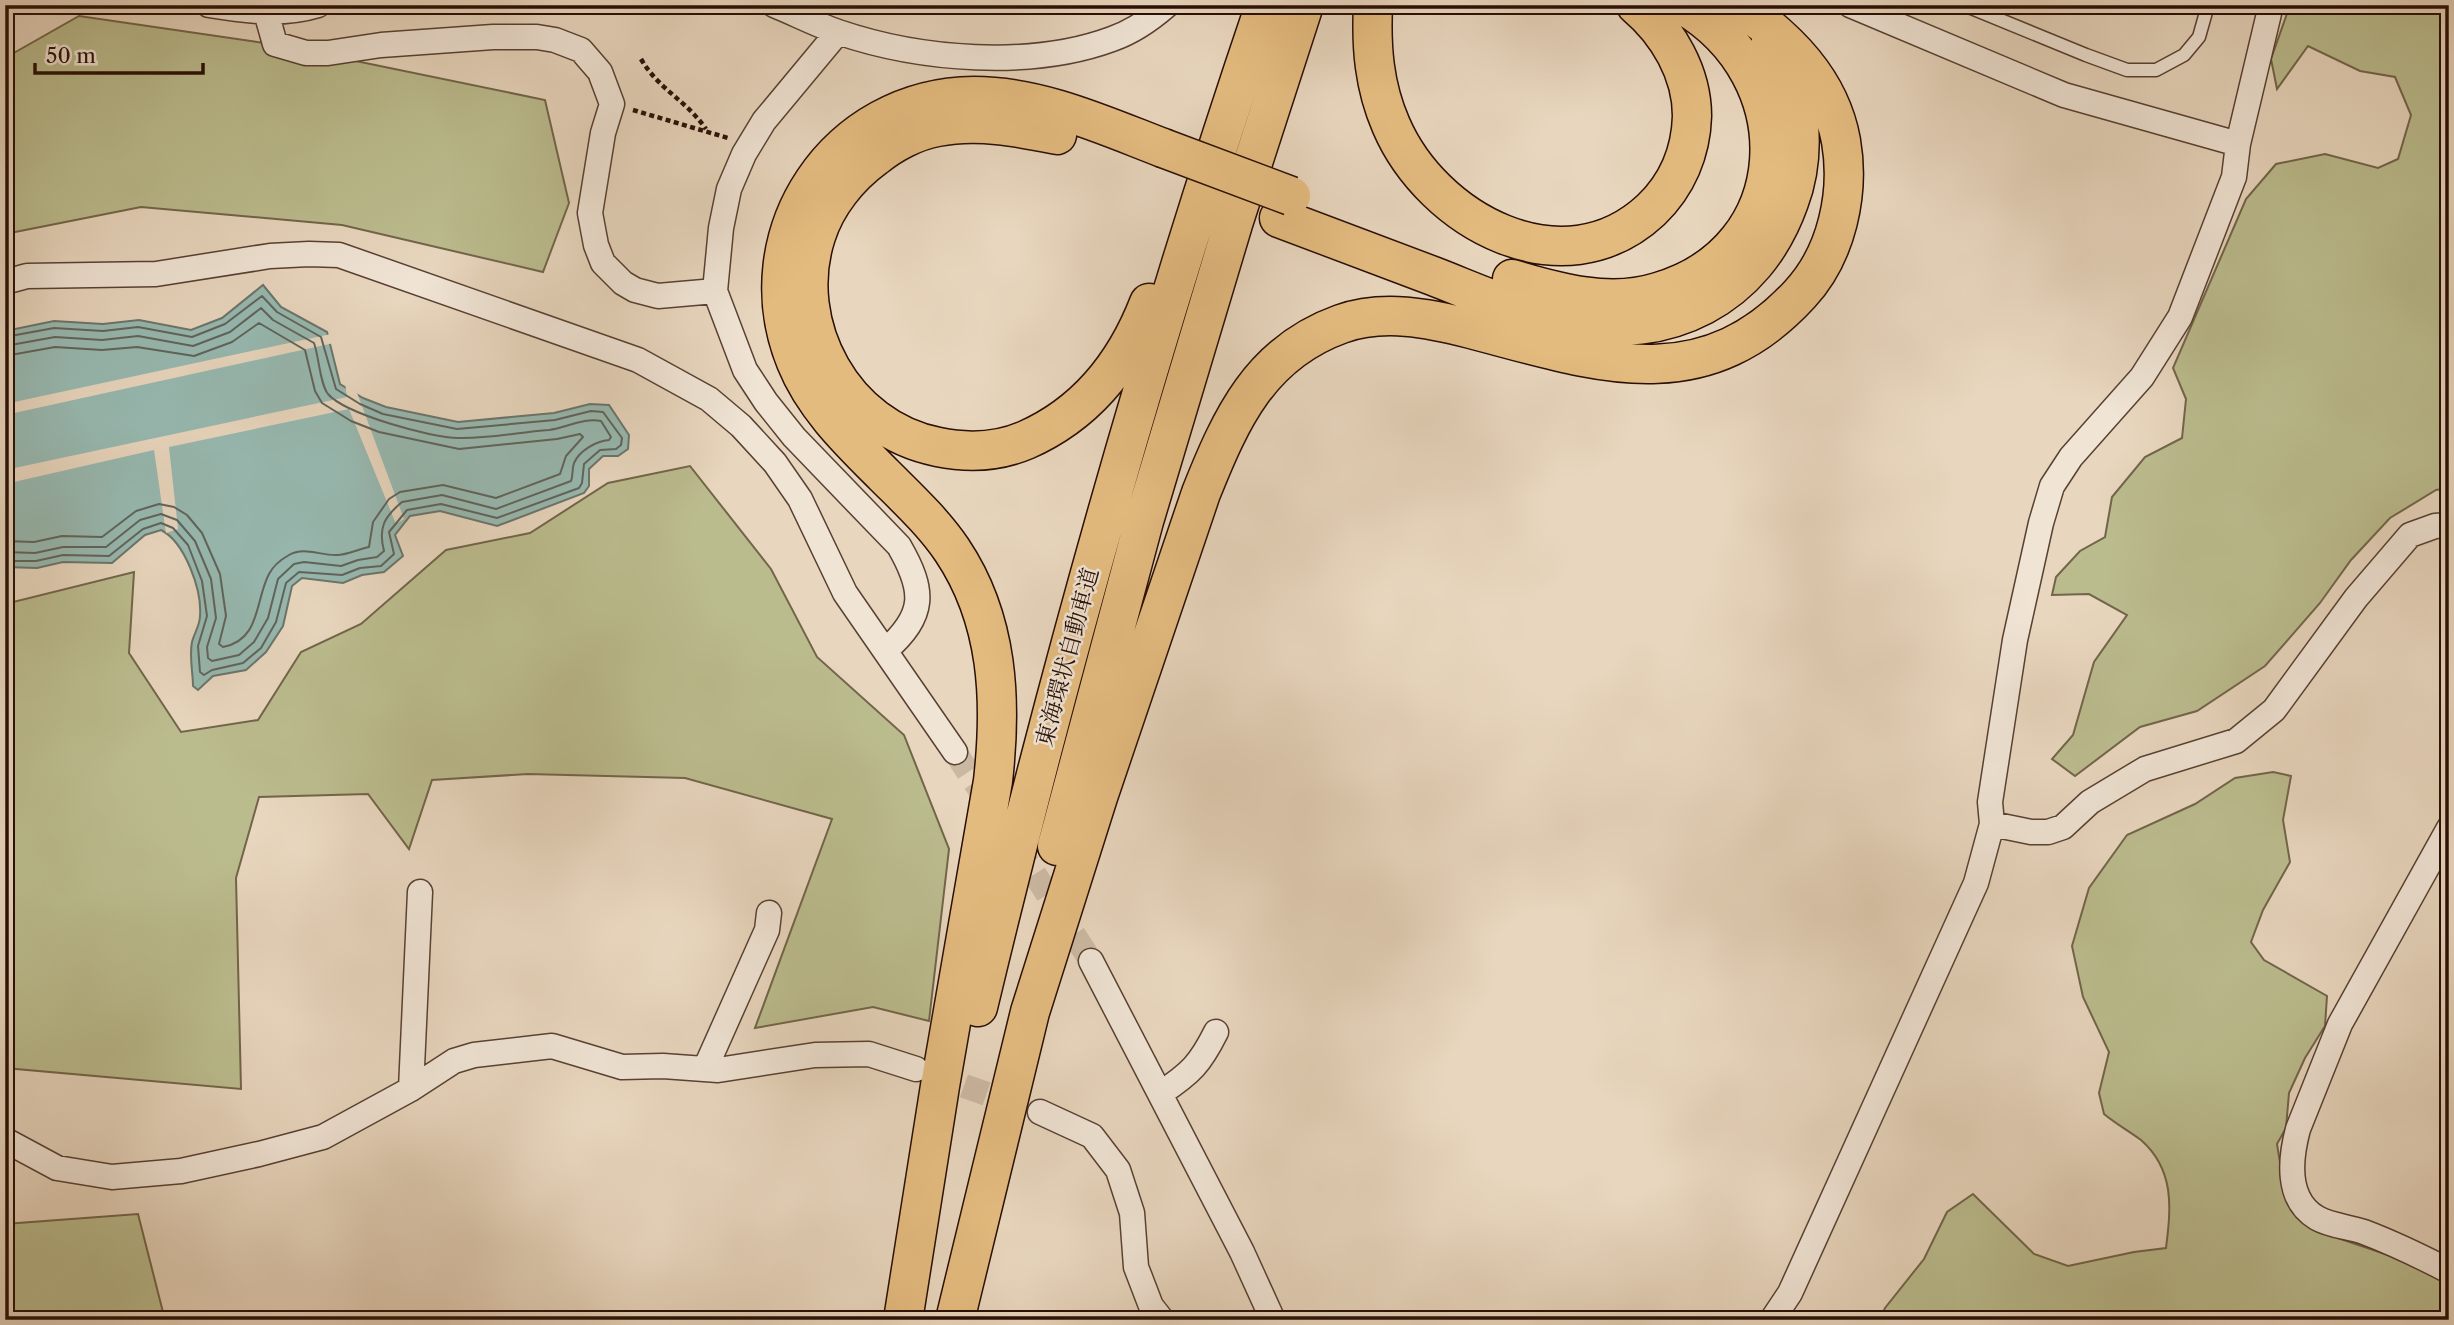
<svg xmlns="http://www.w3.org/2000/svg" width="2454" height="1325" font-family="'Libre Caslon Text','Noto Serif JP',serif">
	<rect width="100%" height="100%" fill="#e8d6be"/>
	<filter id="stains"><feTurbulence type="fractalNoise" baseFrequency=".00286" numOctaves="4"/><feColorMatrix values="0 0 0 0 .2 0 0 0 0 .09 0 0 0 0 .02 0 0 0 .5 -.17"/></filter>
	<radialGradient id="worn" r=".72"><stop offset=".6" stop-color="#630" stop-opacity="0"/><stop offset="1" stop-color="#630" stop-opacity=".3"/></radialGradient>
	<!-- green -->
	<path fill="#bbbc8e" stroke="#72654a" stroke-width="2" d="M2290,5H2449V488L2436,490L2390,518L2351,560L2320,603L2265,666L2197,711L2140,727L2075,776L2052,759L2073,735L2094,662L2127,615L2089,594L2052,595L2056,577L2080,551L2105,537L2112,497L2145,457L2182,438L2186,399L2173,368L2246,199L2276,164L2325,154L2378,168L2398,159L2411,115L2395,77L2360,71L2308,46L2277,89L2271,59Z
		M79,16L278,45L545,100L569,203L543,272L342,225L141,207L5,234V58Z
		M690,466L771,569L817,657L904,735L949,849L929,1021L873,1007L755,1028L832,819L685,778L528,774L432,780L409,849L368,794L259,797L236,878L241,1089L5,1068V604L134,572L129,653L181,732L258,720L301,652L361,624L446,550L530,533L608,483Z
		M2273,772L2291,776L2283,820L2290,862L2263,910L2251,942L2264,960L2327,996L2325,1026L2305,1058L2289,1093L2286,1128L2277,1144L2284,1187L2338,1238L2400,1259L2449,1283V1320H1879L1885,1308L1924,1259L1947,1212L1973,1194L2034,1254L2068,1266L2134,1252L2166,1248C2171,1208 2175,1170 2141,1140C2129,1131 2116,1124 2104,1114L2099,1093L2109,1052L2083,997L2072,946L2089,888L2127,835L2195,804L2235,778Z
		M138,1214L165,1320H5V1224Z"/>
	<!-- water -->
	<path fill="#97b9b1" stroke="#6b756c" stroke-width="2" d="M263,285L281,307L327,332L340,384L363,398L386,407L458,422L554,413L590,404L609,405L629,435L628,449L618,456H603L589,469V486L584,493L497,526L440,511L410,516L395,535L403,556L384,572L362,575L343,583L302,578L292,586L283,626L266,652L246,670L213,676L198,690L193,686C193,673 189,656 192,642C194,634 200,625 200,616C202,590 185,542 161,530L145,535L112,563L63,562L37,568L5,567V331L54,321L103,324L139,320L191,330L222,318Z"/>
	<!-- pier -->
	<path fill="#e8d6be" d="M331,334L334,343L5,415V404Z
		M345,383L356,390L404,519L396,524L349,409L169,447L178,529L166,533L154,450L5,484V470L347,397Z"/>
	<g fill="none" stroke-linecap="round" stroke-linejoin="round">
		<!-- shore -->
		<path stroke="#60645b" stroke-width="2" d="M5,337L54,328L103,331L138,327L192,337L225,324L262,296L277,312L321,337L336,389L360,404L383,414L457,429L555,420L591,411L603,412L622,438L621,445L616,449L600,450L584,464L582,483L579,488L497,518L441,504L407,510L389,532L394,554L381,566L360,568L342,575L299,572L286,583L276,622L261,648L243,663L212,670L204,675L200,672L198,646L207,616L202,581L188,545L173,528L161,523L143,529L109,556L63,555L36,561H5
			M5,346L55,337L102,340L138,336L193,346L230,332L261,308L273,320L314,343C319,357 320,384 328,394C345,414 432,438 458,438C488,439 519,432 549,430C566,428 584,417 601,421L611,437L609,440C596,441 579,451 574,463C572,469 573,476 571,481L496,509L442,495L402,502C384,517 378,528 384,551L377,557L358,560L341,566L304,562L294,564L278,579L268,618L254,642L239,655L212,661L208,658L207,647L216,618L211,579L195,541L177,520L161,514L140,520L106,547H63L35,553L5,552
			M5,356L55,347L102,350L137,347L194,356L232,342L259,323L305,350L315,391L322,403L351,421L379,432L459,449L557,439L580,434L583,437L566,456L560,474L496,498L443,485L400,492L389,499L373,522L369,547C359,549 347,555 337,555C321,556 304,546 289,555C282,559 273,566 269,574C255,600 261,640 223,647L219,644L226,616L220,574L202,533L187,515L174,507L159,504L136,511L102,537L62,536L34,542L5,541"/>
		<!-- minor-tunnel -->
		<path stroke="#cbb8a2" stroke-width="24" stroke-dasharray="24 12" stroke-linecap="butt" d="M955,752L991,807
			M1015,844L1091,961
			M930,1074L1021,1106"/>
		<!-- service casing -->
		<g stroke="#584033" stroke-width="15">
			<path id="service" d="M1964,5L2086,55L2127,70H2156L2184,55L2199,37L2208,5"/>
		</g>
		<!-- minor casing -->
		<g stroke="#584033" stroke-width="27">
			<path id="minor" d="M209,5C246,11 282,16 318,5
				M774,5C796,14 817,25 838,32C920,60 1031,69 1112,39C1132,32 1151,19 1167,5
				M1850,5L2064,95L2238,144
				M266,12L275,44L306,53H328L381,45L493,37H537L555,40L581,50L600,72L612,104L603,133L590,213L596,245L603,263L623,283L635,290L658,296L715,291
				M838,32L764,121L744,154L729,189L721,228L715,291L745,370L766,402L794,437L899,546C925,591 926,615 885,651
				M5,282L27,276L156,274L270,256L309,254L339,255L638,360L709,399L741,426L775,463L800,499L845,593L955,752
				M1992,824L2031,832H2048L2063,827L2090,802L2145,769L2236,741L2274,710L2356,598L2410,535L2435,526L2449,525
				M2449,828L2340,1024L2298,1129C2290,1159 2286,1200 2317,1218C2331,1226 2350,1227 2364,1232C2393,1243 2422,1257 2449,1271
				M1091,961L1242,1252L1273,1320
				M705,1069L767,930L769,913
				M411,1089L420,892
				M1161,1093C1191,1073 1200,1064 1216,1032
				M1040,1112L1092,1136L1118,1170L1132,1213L1136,1267L1151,1306L1162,1320
				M5,1140L57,1168L112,1177L181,1171L259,1154L323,1137L411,1089L454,1061L474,1055L552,1046L622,1067L663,1066L718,1070L815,1055L869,1054L916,1069
				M1772,1320L1790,1293L1976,883L1992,824L1990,802L2015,640L2041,523L2052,486L2071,457L2142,377L2180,317L2234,177L2238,144L2271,5"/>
		</g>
		<!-- motorway casing -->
		<g stroke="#280e05" stroke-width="41">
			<path id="motorway" d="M1373,5C1371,47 1374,86 1391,125C1432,221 1563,292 1651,210C1677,185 1691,152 1692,116C1692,73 1668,32 1636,5
				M1057,135C1018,127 977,119 937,127C915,131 892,143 875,157C849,176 826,204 816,236C787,325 844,429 938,447C967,453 998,452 1026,440C1087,413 1125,365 1149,303
				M1279,218C1331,238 1382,257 1433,276C1477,293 1522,314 1569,322C1668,341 1755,298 1789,202C1807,154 1803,86 1770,45
				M1512,279C1559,293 1610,307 1658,292C1799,251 1805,76 1683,5
				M1057,846L1144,521L1233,224L1304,5
				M978,1007C1059,669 1153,334 1265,5
				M903,1320L940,1086L993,781C1002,701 999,620 952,550C933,522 908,499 884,475C851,442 814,407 796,362C744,234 836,97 974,96C1040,96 1103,125 1163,148
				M955,1320L1030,1012L1098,797L1201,493C1231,418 1260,353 1341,324C1383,309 1429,318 1471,329C1593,361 1701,402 1800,294C1837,254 1850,193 1841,141C1830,80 1787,39 1739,5"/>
		</g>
		<!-- path -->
		<path stroke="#280e05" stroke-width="4.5" stroke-dasharray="5 3.5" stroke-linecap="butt" d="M641,59C659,90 685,99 706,129
			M633,110L728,138"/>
		<!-- service -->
		<use href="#service" stroke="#f0e4d5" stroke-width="12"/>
		<!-- minor -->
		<use href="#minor" stroke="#f0e4d5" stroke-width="24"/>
		<!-- motorway -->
		<use href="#motorway" stroke="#e4bb7f" stroke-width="38"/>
		<!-- motorway-bridge casing -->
		<g stroke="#280e05" stroke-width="41" stroke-linecap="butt">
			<path id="motorway-bridge" d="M1163,148L1291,196"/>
		</g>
		<!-- motorway-bridge -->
		<use href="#motorway-bridge" stroke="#e4bb7f" stroke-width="38"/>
	</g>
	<g text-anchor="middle" stroke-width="5" stroke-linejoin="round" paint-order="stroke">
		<!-- street labels -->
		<g font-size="23" fill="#280e05" stroke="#f0e4d5">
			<text transform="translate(1067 657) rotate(-75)" y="8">東海環状自動車道</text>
		</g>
	</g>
	<!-- margin -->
	<rect width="2454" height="1325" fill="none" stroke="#e8d6be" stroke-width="28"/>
	<rect x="7" y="7" width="2440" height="1311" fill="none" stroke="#280e05" stroke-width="3.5"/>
	<rect x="14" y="14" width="2426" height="1297" fill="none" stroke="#280e05" stroke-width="2"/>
	<!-- scale -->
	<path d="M35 63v10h168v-10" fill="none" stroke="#280e05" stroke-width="3.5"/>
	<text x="46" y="63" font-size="21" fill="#280e05" stroke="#f0e4d5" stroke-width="5" paint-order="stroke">50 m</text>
	<rect width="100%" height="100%" filter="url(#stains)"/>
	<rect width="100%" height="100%" fill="url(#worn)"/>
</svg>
